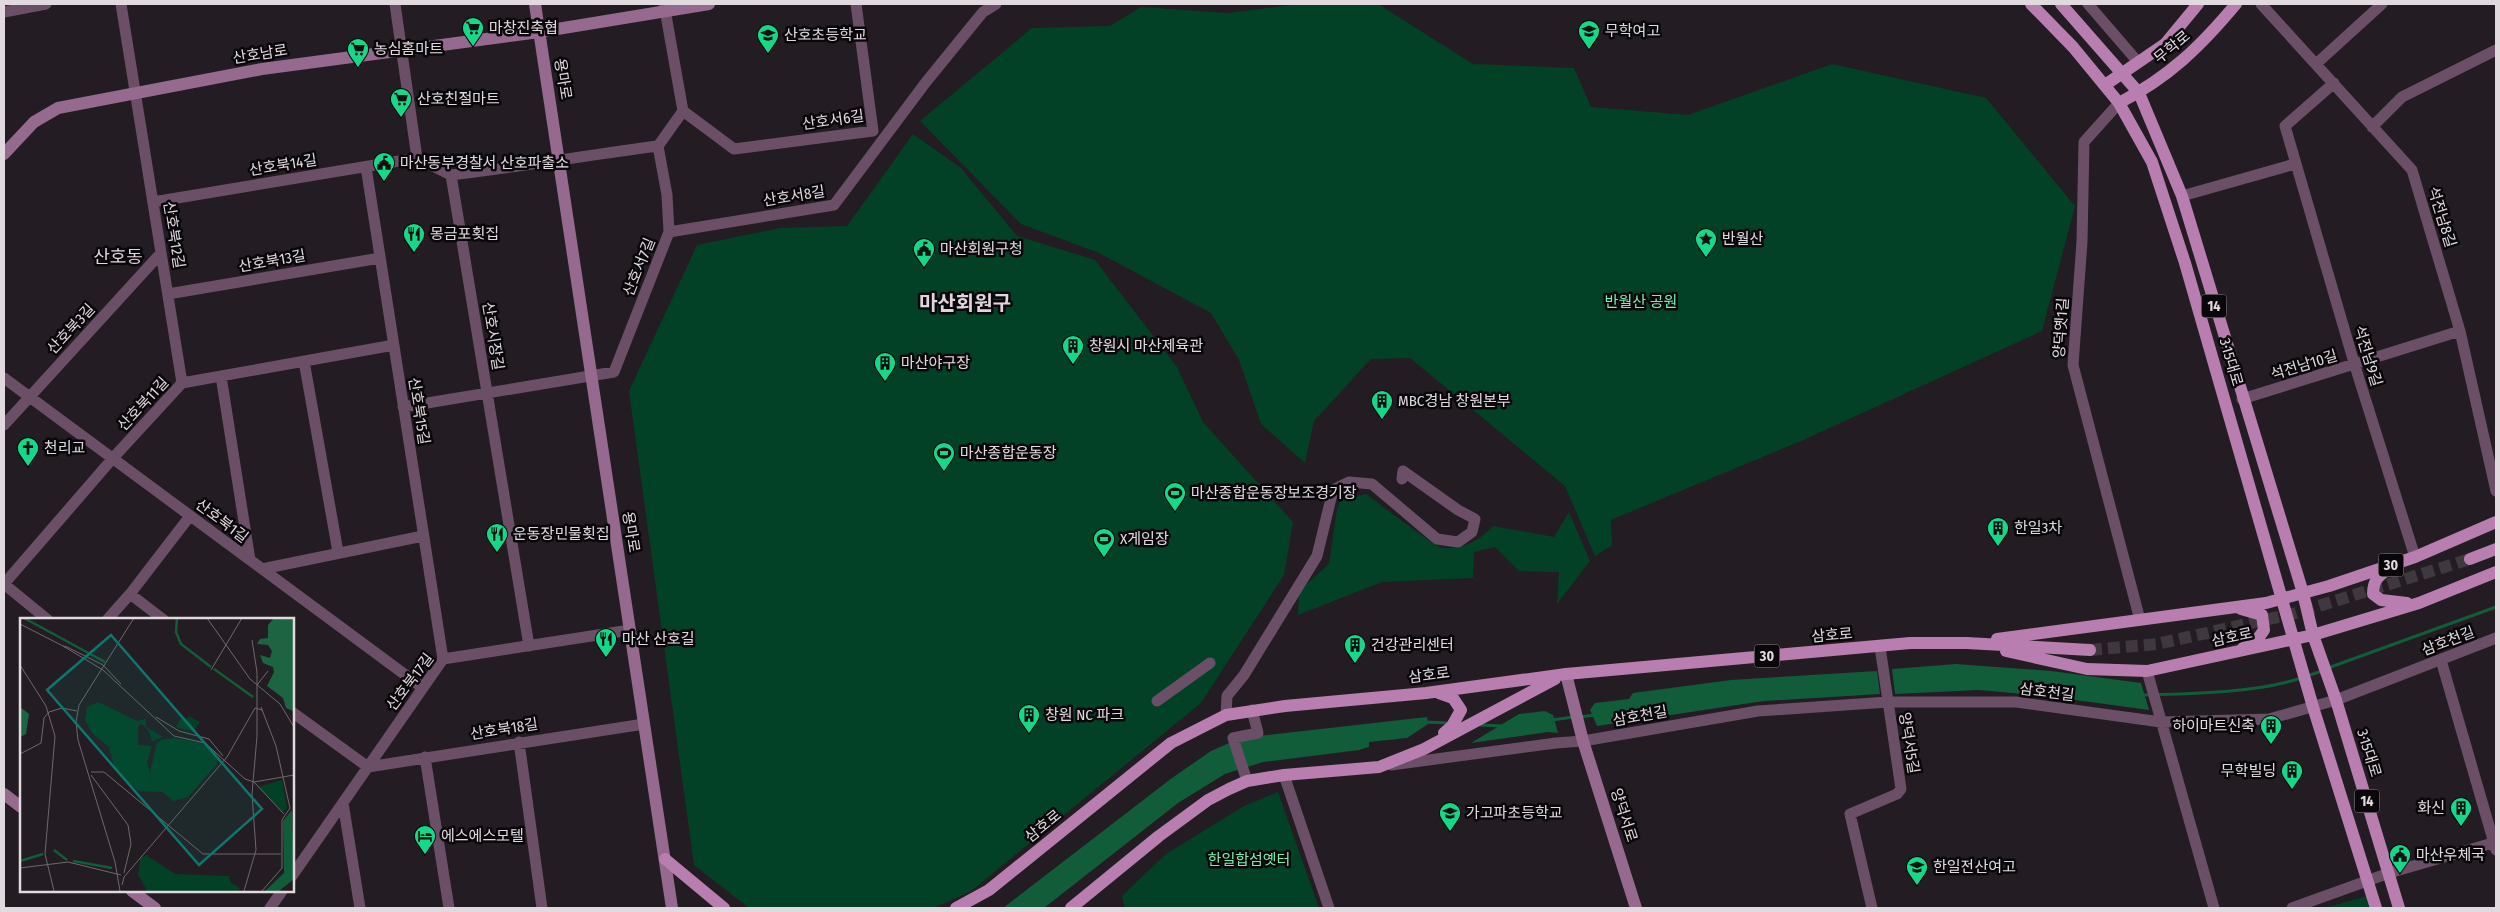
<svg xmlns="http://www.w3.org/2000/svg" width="2500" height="912" font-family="'Fira Sans Condensed','Noto Sans KR',sans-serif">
	<rect width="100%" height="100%" fill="#231c22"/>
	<!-- green -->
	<path fill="#024126" d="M1301,4H1378L1473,64L1574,68L1591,107L1688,115L1832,64L1986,98L2075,206L2042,331L1801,441L1611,520L1612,545L1595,556L1565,486L1410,358L1371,359L1314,421L1305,463L1261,424L1239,360L1211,313L1099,253L1021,224L920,121L1032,28L1110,26L1141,7L1227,13Z
		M913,134L961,168L1017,236L1095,260L1177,367L1203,422L1293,522L1284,575L1201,703L970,892L933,908H749L694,865L629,391L697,245L780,228L847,226Z
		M1366,494C1377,502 1434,546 1442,548C1462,550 1480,540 1493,526L1554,537L1569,512L1590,561L1557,604L1559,572L1519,571L1495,547L1474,552L1473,578L1382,582L1298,615L1299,591L1329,564L1337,509L1341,499Z
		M1278,792L1319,908H1125L1122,896L1166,854L1244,806Z
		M2368,896L2370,908H2324Z"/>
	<!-- water -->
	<path fill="#115d3a" d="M1956,664L2051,671L2141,683L2149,710L2046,696L1979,690L1895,694L1892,669Z
		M1877,671L1880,694L1764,701L1597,726L1590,710L1595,703L1629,699L1633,693L1731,680Z
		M1545,711L1553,715L1558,733L1548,732L1471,743L1519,714Z
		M1427,717L1428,724L1407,738L1369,742V747L1359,750L1263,762L1225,774L1178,803L1044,908H1003L1172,778L1211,751L1229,743L1258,736Z"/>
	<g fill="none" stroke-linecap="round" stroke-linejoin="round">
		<!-- stream -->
		<path stroke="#115d3a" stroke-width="3" d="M2328,668L2496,607
			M2307,676L2322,671
			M2141,695C2188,694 2257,693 2301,678
			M1579,717L1595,715
			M1552,720L1573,717
			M1425,722L1449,723
			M1480,725L1503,726"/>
		<!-- primary-tunnel -->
		<path stroke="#3f383e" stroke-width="12" stroke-dasharray="12 6" stroke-linecap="butt" d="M2090,650L2157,644L2296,613L2470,559"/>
		<!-- street -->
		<path stroke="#6a4f66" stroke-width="11" d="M121,4L182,383
			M395,4L417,158L451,175
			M2088,4L2138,62
			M2261,4L2412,170L2460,331L2496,491
			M4,12L46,4
			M2316,64L2382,4
			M2334,83L2285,126L2355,366L2415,557
			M2119,103L2084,142L2082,242L2073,365L2140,620
			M683,111L734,149L873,131L856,4
			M2372,127L2402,97L2496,50
			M366,167L443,659
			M451,175L529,646
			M451,175C520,167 588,155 658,146L683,111L664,4
			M2182,196L2295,164
			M153,202L417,158
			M669,232L834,205L926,82L983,12L996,4
			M168,294L380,258
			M304,361L338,552
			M221,376L250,560
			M4,378L423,688
			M2242,399L2460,331
			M403,407L614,372L669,232L667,195L658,146
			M4,425L161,253
			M262,569L423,536
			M4,584L113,458L182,383L394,345
			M4,584L48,620
			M130,594L164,620
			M107,620L130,594L190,516
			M2441,660L2496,850
			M2147,671L2214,908
			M1157,701L1210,663
			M292,712L368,767L644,724
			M1226,715L1227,696L1244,675L1317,556L1333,490L1349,482L1372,484L1437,539L1458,542L1472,532L1475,519L1458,510L1403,471L1402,479
			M519,742L542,908
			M425,757L449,908
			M1391,765L1556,743L1583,741L1758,711L1888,702H2016L2161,722L2269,719L2336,700L2496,638
			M1284,775L1329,908
			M1247,781L1233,738L1258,733L1252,710
			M343,803L360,908
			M292,876L443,659L630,630
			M270,908L282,891
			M1872,908L1850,814L1897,794L1901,789L1880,647
			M2292,908L2389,873L2496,842"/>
		<!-- secondary -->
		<path stroke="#96698f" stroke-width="12" d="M535,4L672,908
			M4,154L34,122L58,108L262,69L539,32L709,4
			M1566,674L1583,741L1636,908
			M4,794L21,807
			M132,891L155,908"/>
		<!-- primary -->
		<path stroke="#b77eaf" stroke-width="12" d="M2031,4L2073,47L2119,103L2152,162L2185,263L2313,707L2376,908
			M2061,4L2139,93L2182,196L2303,593L2313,635L2336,700L2399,908
			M2105,85L2165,44L2198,4
			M2119,103C2169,77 2200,47 2236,4
			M2470,559L2496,549
			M2388,569C2378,576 2373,581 2373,594L2381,600L2407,603
			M2241,609L2262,615L2264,630L2257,640L2243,648
			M1997,639L2266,603L2329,586L2415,557L2496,522
			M2006,651L2087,669L2147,671L2313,635L2419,603L2496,572
			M1439,693L1453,698L1461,710L1452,726L1444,733
			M665,859L724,908
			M956,908L989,890L1171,743L1226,715L1285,706L1426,693L1566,674L1910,643H1967L2090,650
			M1071,908L1159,836L1208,800L1229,789L1247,781L1284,775L1379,767L1424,749L1555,679"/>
	</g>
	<!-- icons -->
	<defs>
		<g id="supermarket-pin" transform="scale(1.125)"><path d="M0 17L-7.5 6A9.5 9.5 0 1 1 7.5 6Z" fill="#15d989" stroke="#0a070a"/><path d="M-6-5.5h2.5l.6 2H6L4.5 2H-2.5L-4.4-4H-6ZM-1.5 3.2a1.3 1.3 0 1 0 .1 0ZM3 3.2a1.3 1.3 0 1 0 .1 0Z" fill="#111"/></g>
		<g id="school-pin" transform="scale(1.125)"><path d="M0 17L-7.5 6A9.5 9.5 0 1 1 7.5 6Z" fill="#15d989" stroke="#0a070a"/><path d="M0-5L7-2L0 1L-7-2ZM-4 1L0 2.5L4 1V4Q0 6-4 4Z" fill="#111"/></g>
		<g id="civic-pin" transform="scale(1.125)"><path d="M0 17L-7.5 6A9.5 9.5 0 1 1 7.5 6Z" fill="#15d989" stroke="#0a070a"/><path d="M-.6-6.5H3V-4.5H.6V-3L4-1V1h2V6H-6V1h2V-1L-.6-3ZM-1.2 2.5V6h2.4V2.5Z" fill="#111"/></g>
		<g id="restaurant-pin" transform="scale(1.125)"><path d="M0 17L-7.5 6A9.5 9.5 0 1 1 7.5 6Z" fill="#15d989" stroke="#0a070a"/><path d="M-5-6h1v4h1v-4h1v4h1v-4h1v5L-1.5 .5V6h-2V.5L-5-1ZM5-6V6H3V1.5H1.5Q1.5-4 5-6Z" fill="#111"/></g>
		<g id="sight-pin" transform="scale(1.125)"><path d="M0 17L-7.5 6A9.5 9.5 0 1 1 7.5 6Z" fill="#15d989" stroke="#0a070a"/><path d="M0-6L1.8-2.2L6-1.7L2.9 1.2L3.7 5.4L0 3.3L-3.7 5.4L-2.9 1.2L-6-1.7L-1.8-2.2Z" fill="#111"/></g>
		<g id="building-pin" transform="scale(1.125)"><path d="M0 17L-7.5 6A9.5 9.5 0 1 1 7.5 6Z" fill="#15d989" stroke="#0a070a"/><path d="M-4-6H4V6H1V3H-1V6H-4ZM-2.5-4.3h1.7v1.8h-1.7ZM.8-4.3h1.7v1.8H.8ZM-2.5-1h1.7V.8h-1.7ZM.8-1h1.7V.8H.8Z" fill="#111"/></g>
		<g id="church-pin" transform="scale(1.125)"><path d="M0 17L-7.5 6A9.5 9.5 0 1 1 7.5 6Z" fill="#15d989" stroke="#0a070a"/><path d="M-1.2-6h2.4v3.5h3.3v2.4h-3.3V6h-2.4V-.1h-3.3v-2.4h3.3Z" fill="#111"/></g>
		<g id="stadium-pin" transform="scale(1.125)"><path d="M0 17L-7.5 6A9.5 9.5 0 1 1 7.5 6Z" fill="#15d989" stroke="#0a070a"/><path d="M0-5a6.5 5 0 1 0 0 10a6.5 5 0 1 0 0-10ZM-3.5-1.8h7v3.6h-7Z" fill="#111"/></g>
		<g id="hotel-pin" transform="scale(1.125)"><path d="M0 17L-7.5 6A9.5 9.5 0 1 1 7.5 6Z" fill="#15d989" stroke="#0a070a"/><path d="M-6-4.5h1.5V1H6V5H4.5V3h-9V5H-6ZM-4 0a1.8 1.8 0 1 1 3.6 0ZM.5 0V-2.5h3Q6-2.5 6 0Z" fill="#111"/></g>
	</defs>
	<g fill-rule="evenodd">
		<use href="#supermarket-pin" x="473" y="28"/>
		<use href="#school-pin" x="1589" y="31"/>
		<use href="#school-pin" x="768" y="35"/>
		<use href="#supermarket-pin" x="358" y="49"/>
		<use href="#supermarket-pin" x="401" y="99"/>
		<use href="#civic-pin" x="384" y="163"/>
		<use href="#restaurant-pin" x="414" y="234"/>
		<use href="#sight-pin" x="1706" y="239"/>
		<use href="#civic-pin" x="924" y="249"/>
		<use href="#building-pin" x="1073" y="346"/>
		<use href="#building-pin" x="885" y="363"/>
		<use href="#building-pin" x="1382" y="401"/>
		<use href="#church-pin" x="28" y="448"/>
		<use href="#stadium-pin" x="944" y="453"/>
		<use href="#stadium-pin" x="1175" y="493"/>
		<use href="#building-pin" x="1998" y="528"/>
		<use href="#restaurant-pin" x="497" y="534"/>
		<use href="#stadium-pin" x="1104" y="539"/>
		<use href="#restaurant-pin" x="606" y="639"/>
		<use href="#building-pin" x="1355" y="645"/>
		<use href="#building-pin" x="1029" y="715"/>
		<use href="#building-pin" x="2271" y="726"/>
		<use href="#building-pin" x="2292" y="771"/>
		<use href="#building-pin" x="2461" y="808"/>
		<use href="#school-pin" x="1450" y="813"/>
		<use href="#hotel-pin" x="425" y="836"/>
		<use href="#civic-pin" x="2400" y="855"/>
		<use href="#school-pin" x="1917" y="867"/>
	</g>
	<g text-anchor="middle" stroke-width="5" stroke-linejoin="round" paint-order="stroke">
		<!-- shield labels -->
		<g fill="#0a070a" stroke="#a09b9e" stroke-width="1">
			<rect x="2201.5" y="294.5" width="25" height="23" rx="4"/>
			<rect x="2378.5" y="553.5" width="25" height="23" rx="4"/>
			<rect x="1754.5" y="644.5" width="25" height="23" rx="4"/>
			<rect x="2354.5" y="789.5" width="25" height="23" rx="4"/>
		</g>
		<g font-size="14" font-weight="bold" fill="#e0dade">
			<text x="2214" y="311">14</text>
			<text x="2391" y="570">30</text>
			<text x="1767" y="661">30</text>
			<text x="2367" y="806">14</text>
		</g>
		<!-- poi labels -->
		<g font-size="15" fill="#e0dade" stroke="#0a070a" text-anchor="start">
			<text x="489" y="33">마창진축협</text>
			<text x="1605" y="36">무학여고</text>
			<text x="784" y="40">산호초등학교</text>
			<text x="374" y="54">농심홈마트</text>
			<text x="417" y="104">산호친절마트</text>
			<text x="400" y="168">마산동부경찰서 산호파출소</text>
			<text x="430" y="239">몽금포횟집</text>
			<text x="1722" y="244">반월산</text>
			<text x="940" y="254">마산회원구청</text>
			<text x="1089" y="351">창원시 마산제육관</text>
			<text x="901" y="368">마산야구장</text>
			<text x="1398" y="406">MBC경남 창원본부</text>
			<text x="44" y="453">천리교</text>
			<text x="960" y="458">마산종합운동장</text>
			<text x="1191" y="498">마산종합운동장보조경기장</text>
			<text x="2014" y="533">한일3차</text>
			<text x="513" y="539">운동장민물횟집</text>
			<text x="1120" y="544">X게임장</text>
			<text x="622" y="644">마산 산호길</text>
			<text x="1371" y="650">건강관리센터</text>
			<text x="1045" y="720">창원 NC 파크</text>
			<text x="2255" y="731" text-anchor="end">하이마트신축</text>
			<text x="2276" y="776" text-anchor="end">무학빌딩</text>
			<text x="2445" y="813" text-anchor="end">화신</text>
			<text x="1466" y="818">가고파초등학교</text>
			<text x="441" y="841">에스에스모텔</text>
			<text x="2416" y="860">마산우체국</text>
			<text x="1933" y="872">한일전산여고</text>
		</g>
		<!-- street labels -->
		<g font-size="15" fill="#e0dade" stroke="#0a070a">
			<text transform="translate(2172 47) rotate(-40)" y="5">무학로</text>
			<text transform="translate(260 54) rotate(-9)" y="5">산호남로</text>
			<text transform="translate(563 79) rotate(81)" y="5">용마로</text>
			<text transform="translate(833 120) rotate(-8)" y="5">산호서6길</text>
			<text transform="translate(283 165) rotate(-9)" y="5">산호북14길</text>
			<text transform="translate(794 196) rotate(-9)" y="5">산호서8길</text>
			<text transform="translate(2442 217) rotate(73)" y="5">석전남8길</text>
			<text transform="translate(174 235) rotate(81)" y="5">산호북12길</text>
			<text transform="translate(272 261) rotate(-10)" y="5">산호북13길</text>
			<text transform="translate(639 267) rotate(-68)" y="5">산호서7길</text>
			<text transform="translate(2061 328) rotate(-86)" y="5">양덕옛1길</text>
			<text transform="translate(71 329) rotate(-47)" y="5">산호북3길</text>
			<text transform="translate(493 336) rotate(81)" y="5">산호시장길</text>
			<text transform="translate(2368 356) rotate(73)" y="5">석전남9길</text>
			<text transform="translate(2231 362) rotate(74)" y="5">3·15대로</text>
			<text transform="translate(2304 365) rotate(-17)" y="5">석전남10길</text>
			<text transform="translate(143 404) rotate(-47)" y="5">산호북11길</text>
			<text transform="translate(419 411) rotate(81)" y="5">산호북15길</text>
			<text transform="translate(222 521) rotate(37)" y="5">산호북1길</text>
			<text transform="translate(631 532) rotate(81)" y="5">용마로</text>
			<text transform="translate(1832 635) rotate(-5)" y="5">삼호로</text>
			<text transform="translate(2232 637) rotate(-12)" y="5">삼호로</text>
			<text transform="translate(2448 641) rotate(-21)" y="5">삼호천길</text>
			<text transform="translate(1429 675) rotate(-7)" y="5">삼호로</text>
			<text transform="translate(410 682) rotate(-53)" y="5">산호북17길</text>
			<text transform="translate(2047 692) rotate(7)" y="5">삼호천길</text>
			<text transform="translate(1640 716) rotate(-10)" y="5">삼호천길</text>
			<text transform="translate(504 729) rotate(-9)" y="5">산호북18길</text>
			<text transform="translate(1909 743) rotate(81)" y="5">양덕서5길</text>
			<text transform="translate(2369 753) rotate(73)" y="5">3·15대로</text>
			<text transform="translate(1624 815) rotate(72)" y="5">양덕서로</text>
			<text transform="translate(1043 826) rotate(-39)" y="5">삼호로</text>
		</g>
		<!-- park labels -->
		<g font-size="15" fill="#76f0ae" stroke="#0a070a">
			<text x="1641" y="307">반월산 공원</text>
			<text x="1249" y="865">한일합섬옛터</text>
		</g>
		<!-- quarter labels -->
		<g font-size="18" fill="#dfd5dd" stroke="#0a070a">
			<text x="118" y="263">산호동</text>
		</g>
		<!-- district labels -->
		<g font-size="20" font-weight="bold" fill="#dfd5dd" stroke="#0a070a">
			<text x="965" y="310">마산회원구</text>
		</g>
	</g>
	<!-- overview -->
	<g transform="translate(20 618)">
		<rect width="274" height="274" fill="#231c22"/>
		<path d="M78,84L117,103L126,101V109L143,119L132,123L128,112L122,106L118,108V127L132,128L127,143L132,165L130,154L137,125L141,122L155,120L182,125L196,135L197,146L168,179L153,183L143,174L118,173L95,152L89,129L72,115L65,102L67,89ZM169,98L180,104L173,114L156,109L162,99L166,101ZM262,162L267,190L263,194L238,169ZM126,237L155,256L209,258L211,265L220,270L219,273H127L118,257L120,241Z" fill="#024126"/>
		<path d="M254,0H274L273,93L266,90L263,80L247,68L254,54L253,49L243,45L240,37L250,40L252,33L248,27L237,26L240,21L248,20V7ZM0,89L9,96L6,116L0,119Z" fill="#1d6542"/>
		<path d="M272,192L274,261L259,273H245L264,255L263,203Z" fill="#115d3a"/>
		<path fill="none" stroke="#115d3a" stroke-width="2.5" d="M4,0L85,44M157,0L156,14L161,26L191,49M194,51L233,79M34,232L47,242M0,243L23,236M53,243L92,250"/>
		<path fill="none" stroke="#6f686d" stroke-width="1" d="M187,0L230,61L260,86L274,109M0,6L45,29M43,28L83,52L154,118L185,125L225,161L234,164L264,196M45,28L83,47L101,66M0,47L26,88L35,118L25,236L34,273M191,52L222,0M237,67L248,53M241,89L256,128L270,190L262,202V250L242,273M136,99L159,113L189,121L203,138M0,136L21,125L24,100L29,94L42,90L57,93M71,154H84L183,236H261M71,157L108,207L111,226L104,255M234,164L274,157M0,250L48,244L101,257M102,267L104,259L207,139L235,90L242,92M100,273L95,244L58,122L56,104L59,87L114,0M224,273L236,232L232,176L237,118V54L232,22"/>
		<path fill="#0f766e" fill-opacity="0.15" stroke="#0f766e" stroke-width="2.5" d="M91,17L242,191L179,247L27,72Z"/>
		<rect width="274" height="274" fill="none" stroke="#e0dade" stroke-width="2.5"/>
	</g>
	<!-- border -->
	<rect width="2500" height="912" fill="none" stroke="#e0dade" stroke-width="10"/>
</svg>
